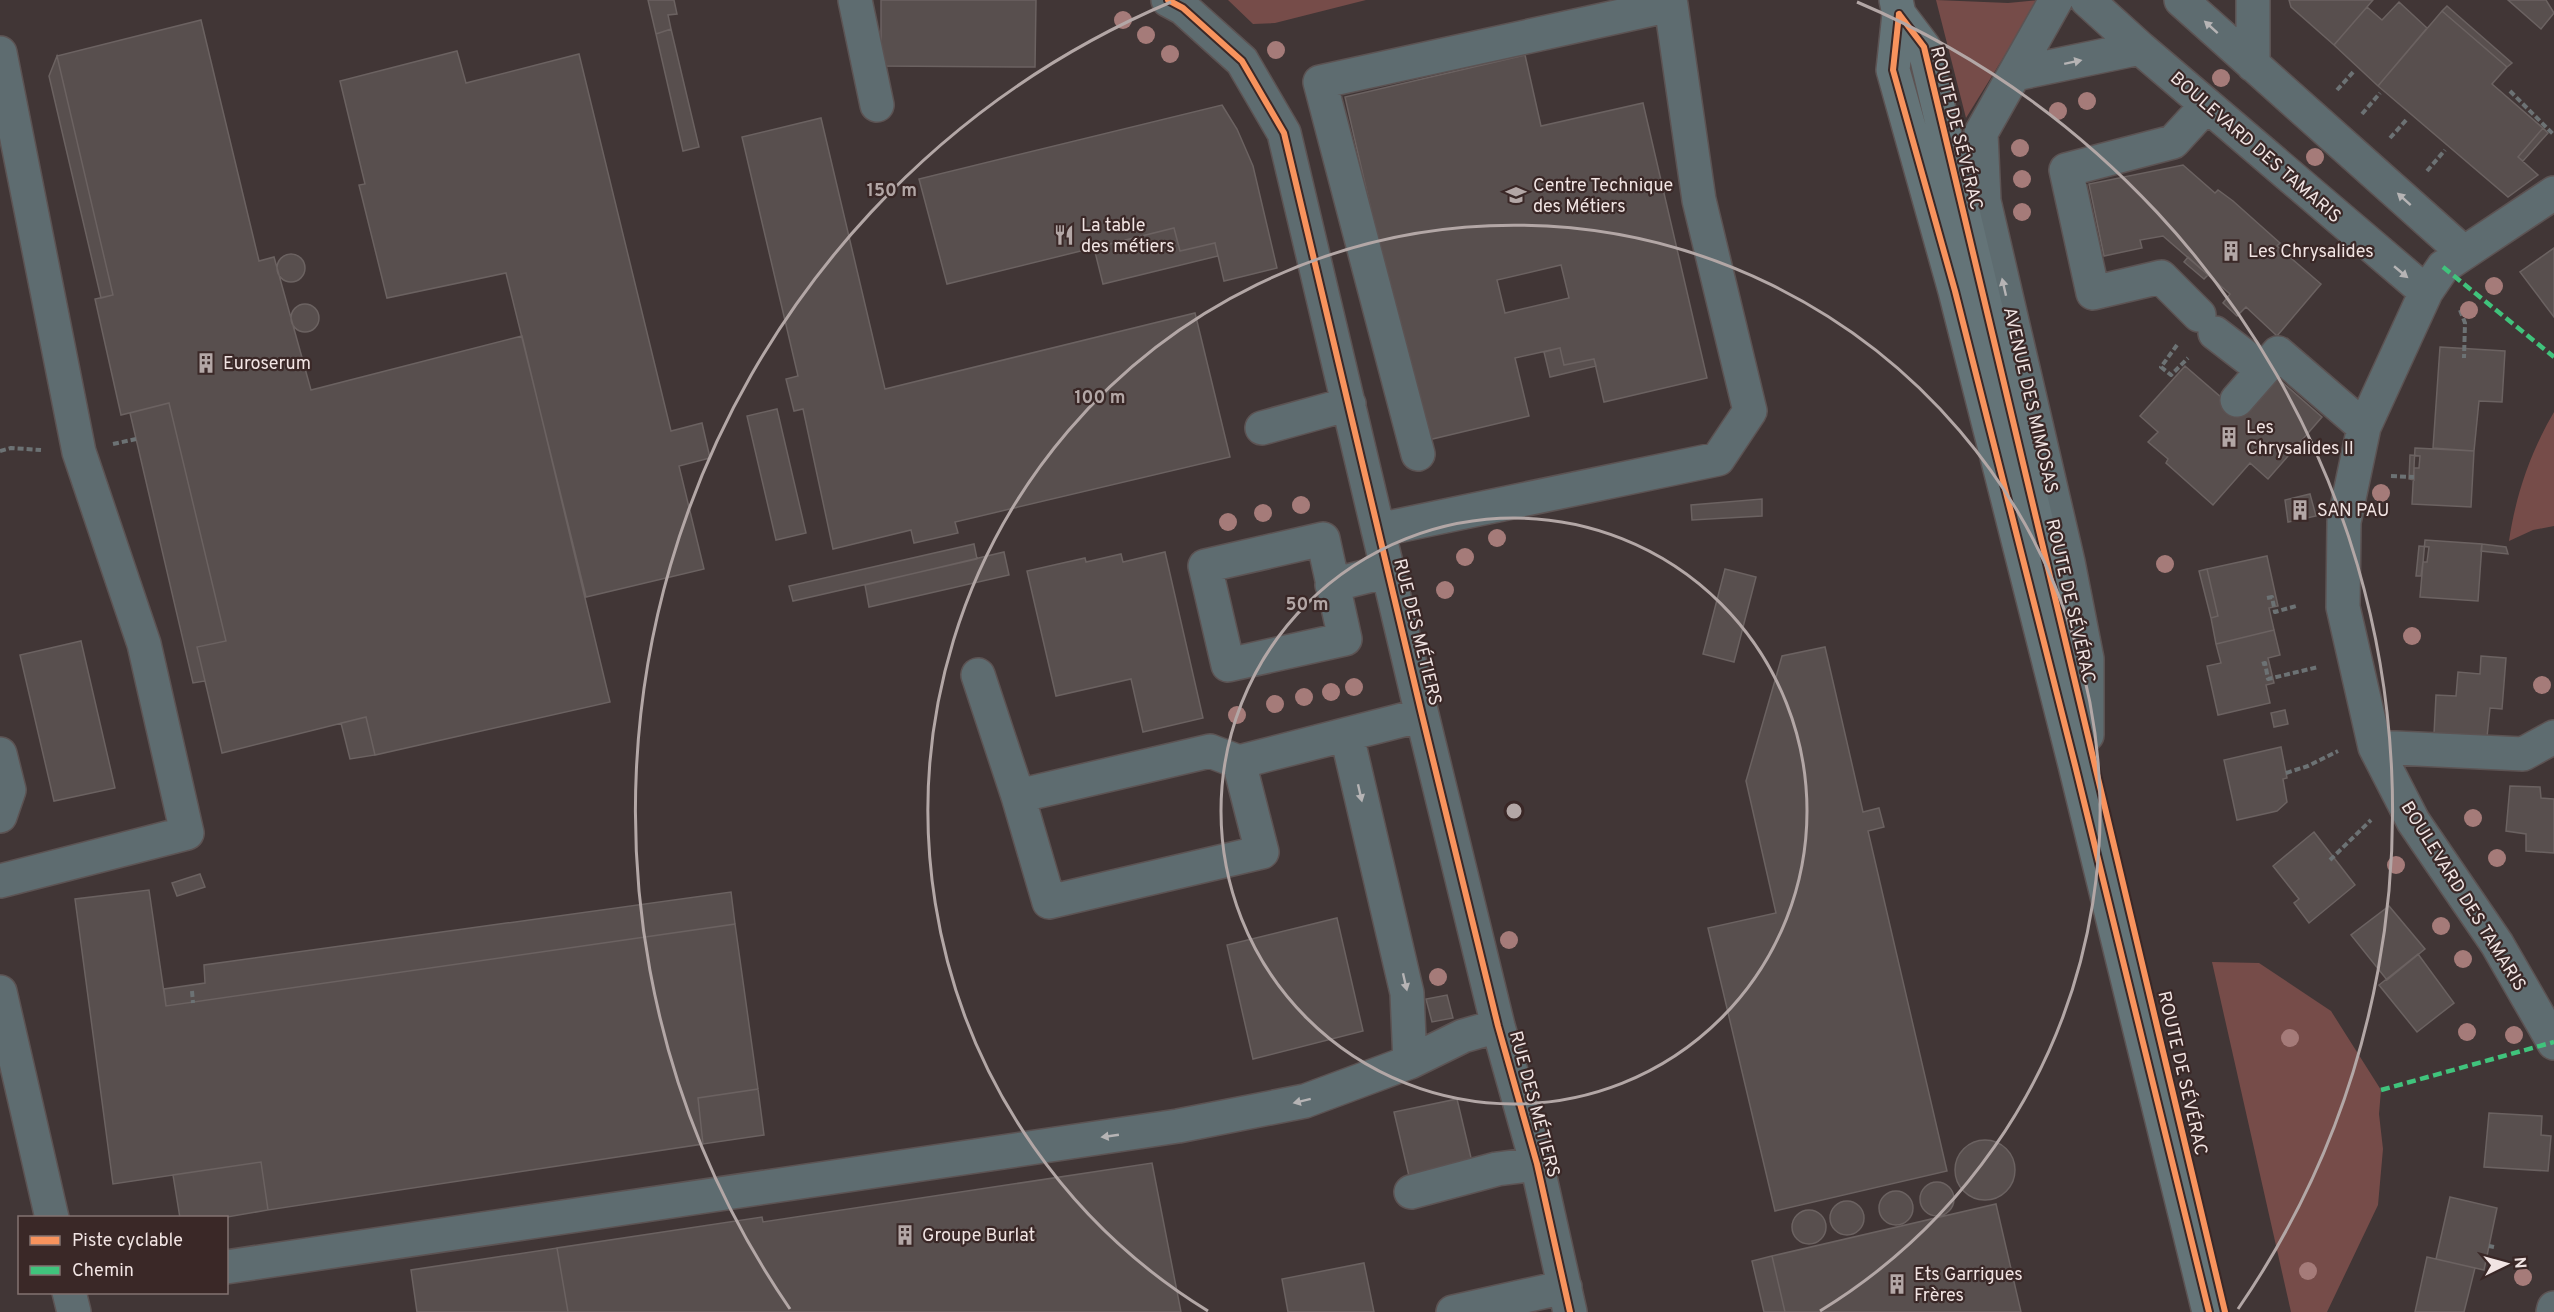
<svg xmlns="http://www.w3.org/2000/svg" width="2554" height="1312" font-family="Overpass,sans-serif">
	<rect width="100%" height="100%" fill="#413636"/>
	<!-- green -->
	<path fill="#764c49" d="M1228,0H1366L1275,23L1253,24Z
		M1936,0L2008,3L2039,0L1966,118Z
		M2554,412V526L2533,530L2509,541C2516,494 2530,453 2554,412Z
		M2212,962L2259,963L2331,1011L2381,1090L2379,1114L2383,1149L2378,1205L2327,1312H2291Z"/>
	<!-- building -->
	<path fill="#584f4e" stroke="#6b6261" stroke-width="1.5" fill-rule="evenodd" d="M648,0H674L677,14L668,15L671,29L656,34Z
		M881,0H1036L1035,67L881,66Z
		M2289,0H2373L2334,45L2291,7Z
		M2508,0H2546L2554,13L2541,29Z
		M2399,2L2427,28L2378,86L2334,45L2367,7L2382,20Z
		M2447,6L2512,63L2507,67L2442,11Z
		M2442,11L2507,67L2492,84L2543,128L2518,157L2538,175L2508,197L2378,86Z
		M201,20L259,261L274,257L311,390L522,336L610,702L375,755L366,717L222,753L197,647L226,641L169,403L121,415L95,299L113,295L57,56Z
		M671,29L699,147L683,151L656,34Z
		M457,51L466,83L579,54L671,431L702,423L710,458L679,466L704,569L586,597L506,273L387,298L359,185L365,184L340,81Z
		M1525,55L1541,126L1643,103L1707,378L1604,402L1594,359L1564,365L1560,348L1515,358L1529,416L1424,441L1345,97ZM1561,265L1569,298L1505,313L1497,280Z
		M57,56L113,295L101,298L49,76Z
		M1222,105L1237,129L1253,166L1277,268L1224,281L1215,243L1180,251L1174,228L947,284L919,179Z
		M821,118L885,389L1195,313L1230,457L955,522L958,533L914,543L911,530L833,549L803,409L794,411L786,379L798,376L742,137Z
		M2543,128L2548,133L2523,161L2518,157Z
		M2183,165L2215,193L2218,190L2233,201L2280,243L2277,246L2321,284L2277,336L2246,307L2237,316L2223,303L2230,294L2163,236L2140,240L2142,248L2104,256L2089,184Z
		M1174,228L1180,251L1215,243L1218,256L1103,284L1094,248Z
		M2554,248V317L2520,272Z
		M277 268a14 14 0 1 1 28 0a14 14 0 1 1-28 0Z
		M2188,257L2208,275L2204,279L2184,262Z
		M291 318a14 14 0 1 1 28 0a14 14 0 1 1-28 0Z
		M2440,347L2505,351L2502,402L2479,401L2474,451L2433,448Z
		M1560,348L1564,365L1594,359L1596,366L1550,377L1544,352Z
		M2185,366L2223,399L2221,402L2237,415L2273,374L2322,417L2268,479L2250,463L2213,505L2166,463L2168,459L2148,442L2158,432L2140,416Z
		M169,403L226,641L197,647L205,681L193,683L130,413Z
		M777,409L806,533L776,540L747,416Z
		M2415,448L2474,451L2471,507L2412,504Z
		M2410,455L2420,456L2419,468H2414V480L2409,479Z
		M2310,494L2316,516L2288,522L2285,500Z
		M1762,499V516L1692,520L1691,505Z
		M2425,540L2482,544L2478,601L2420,597Z
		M974,544L977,559L793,601L789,586Z
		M2482,544L2506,547L2508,554L2481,551Z
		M2419,546L2429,547L2427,562H2423L2421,576H2416Z
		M1004,552L1009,575L869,607L865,585Z
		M1165,552L1203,718L1143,732L1131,679L1056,696L1027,571L1085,558L1086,562L1121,554L1123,562Z
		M2267,556L2278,606L2269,608L2274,630L2216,644L2211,618L2218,616L2207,569Z
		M1725,569L1756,577L1734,662L1703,654Z
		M2207,569L2218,616L2211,618L2199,571Z
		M2274,630L2280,655L2268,658L2274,683L2266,685L2270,703L2218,715L2207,666L2221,663L2216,644Z
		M81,641L115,788L54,801L20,655Z
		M1825,647L1863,812L1879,808L1884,827L1868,831L1947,1171L1775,1211L1708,928L1776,913L1746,781L1782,656Z
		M2481,656L2506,658L2502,709L2490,708L2487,737L2434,734L2436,695L2456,696L2458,672L2480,674Z
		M2285,710L2288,724L2274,727L2271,713Z
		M366,717L375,755L350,759L341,723Z
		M2281,747L2287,778L2283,779L2287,802L2277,811L2237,820L2224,760Z
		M2510,786L2540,787L2541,798L2554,799V853L2526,851V834L2506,831Z
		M2314,832L2355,885L2309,923L2294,903L2299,899L2273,866Z
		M200,874L205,887L177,896L172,883Z
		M149,890L166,1006L735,924L758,1089L698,1098L703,1144L268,1210L261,1162L113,1184L75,899Z
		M731,892L735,924L166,1006L164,989L205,983L204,965Z
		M2389,906L2425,949L2387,980L2351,935Z
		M1337,918L1363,1031L1253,1059L1227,945Z
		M2418,954L2454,1003L2417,1032L2379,985Z
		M1447,995L1453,1018L1432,1022L1426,999Z
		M758,1089L764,1135L703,1144L698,1098Z
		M1457,1099L1472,1162L1409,1176L1394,1112Z
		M2489,1113L2542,1116L2541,1135L2551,1136L2548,1171L2484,1167Z
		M1955 1170a30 30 0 1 1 60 0a30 30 0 1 1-60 0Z
		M261,1162L268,1210L221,1218H180L173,1175Z
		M1152,1163L1181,1312H568L557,1248L762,1217L763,1222Z
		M1920 1199a17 17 0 1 1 34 0a17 17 0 1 1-34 0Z
		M1879 1208a17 17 0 1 1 34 0a17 17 0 1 1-34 0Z
		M2450,1197L2497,1208L2484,1270L2436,1259Z
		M1830 1218a17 17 0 1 1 34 0a17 17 0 1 1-34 0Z
		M1996,1204L2021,1312H1785L1772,1256Z
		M1792 1227a17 17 0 1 1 34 0a17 17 0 1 1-34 0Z
		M557,1248L568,1312H417L411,1270Z
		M1772,1256L1785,1312H1764L1752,1261Z
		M2427,1257L2475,1268L2464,1312H2415Z
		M1364,1263L1374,1312H1288L1282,1279Z"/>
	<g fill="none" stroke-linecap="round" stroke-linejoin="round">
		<!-- minor casing -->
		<g stroke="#5c5353" stroke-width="36">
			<path id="minor" d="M855,0L877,105
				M1168,0L1183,8L1242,61L1284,133L1422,715L1498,1026L1537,1164L1570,1312
				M2056,0L1981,133L1984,201L2068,562L2087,659V735
				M2087,0L2140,48L2426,292
				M2181,0L2463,252
				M0,53L79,452L144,644L187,833L0,881
				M2253,65V0
				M2015,74L2140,48
				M2554,193L2443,267L2426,292L2364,427L2344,522L2343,607L2375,747L2413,821L2497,944L2554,1043
				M2199,315L2161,277L2093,293L2066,170L2173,142L2207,105
				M2215,333L2263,370
				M2237,400L2278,353L2364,427
				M1262,428L1349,404
				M1378,530L1718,459L1750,411L1699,200L1671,5L1320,82L1418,454
				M1323,539L1345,639L1228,665L1205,566Z
				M1332,585L1388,571
				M978,675L1018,796
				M2375,747L2523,754L2554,737
				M0,754L9,790L0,816
				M1239,762L1210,751L1018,796L1049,902L1262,852L1239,762L1422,715
				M0,992L52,1218
				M1410,1062L1463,1036L1498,1026
				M1411,1192L1497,1169L1537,1164
				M226,1267L1178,1126L1305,1101L1410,1062L1407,993L1347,736
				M69,1292L74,1312
				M1453,1312L1565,1287
				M2553,1312L2554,1308"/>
		</g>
		<!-- major casing -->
		<g stroke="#5c5353" stroke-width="36">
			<path id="major" d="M1896,0L1899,14L1893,70L1955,291L2075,765L2209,1312
				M1899,14L1924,47L2059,616"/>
		</g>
		<!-- path -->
		<path stroke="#6c7274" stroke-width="4" stroke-dasharray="6 3" stroke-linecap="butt" d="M2337,90L2355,70
			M2510,91L2554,135
			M2362,114L2380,93
			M2390,138L2408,118
			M2427,171L2445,150
			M2460,310L2465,323L2464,358
			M2177,345L2161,367L2171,375L2188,358
			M113,444L136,439
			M0,451L11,448L41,450
			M2391,476L2414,477
			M2267,598L2272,597L2275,612L2296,606
			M2262,664L2265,663L2268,679L2318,667
			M2286,773L2308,766L2338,751
			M2330,860L2371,820
			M192,991L193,1003
			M2489,1246L2494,1247"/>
		<!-- minor -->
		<use href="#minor" stroke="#5e6c70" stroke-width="33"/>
		<!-- major -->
		<use href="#major" stroke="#647478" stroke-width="33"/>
		<!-- quiet -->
		<path stroke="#40c37c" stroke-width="4.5" stroke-dasharray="9 4.5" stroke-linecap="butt" d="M2443,267L2554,357
			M2381,1090L2554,1042"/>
		<!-- cycleway casing -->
		<g stroke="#3a2827" stroke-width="10">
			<path id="cycleway" d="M1168,0L1183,8L1242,61L1284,133L1422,715L1498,1026L1537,1164L1570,1312
				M1899,14L1924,47L2225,1312
				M1899,14L1893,70L1955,291L2075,765L2209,1312"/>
		</g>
		<!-- cycleway -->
		<use href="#cycleway" stroke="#f8935d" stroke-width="6"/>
	</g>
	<!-- trees -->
	<g fill="#a57b79">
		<circle cx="1123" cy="20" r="9"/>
		<circle cx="1146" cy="35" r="9"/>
		<circle cx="1276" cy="50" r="9"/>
		<circle cx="1170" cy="54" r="9"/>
		<circle cx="2221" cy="78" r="9"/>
		<circle cx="2087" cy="101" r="9"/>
		<circle cx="2058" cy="111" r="9"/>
		<circle cx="2020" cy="148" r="9"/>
		<circle cx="2315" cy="157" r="9"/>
		<circle cx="2022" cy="179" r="9"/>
		<circle cx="2022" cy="212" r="9"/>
		<circle cx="2494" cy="286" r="9"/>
		<circle cx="2469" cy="310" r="9"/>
		<circle cx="2381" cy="493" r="9"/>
		<circle cx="1301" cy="505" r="9"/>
		<circle cx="1263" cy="513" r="9"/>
		<circle cx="1228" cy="522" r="9"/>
		<circle cx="1497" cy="538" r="9"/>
		<circle cx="1465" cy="557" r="9"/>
		<circle cx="2165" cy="564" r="9"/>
		<circle cx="1445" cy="590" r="9"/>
		<circle cx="2412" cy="636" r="9"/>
		<circle cx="2542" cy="685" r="9"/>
		<circle cx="1354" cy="687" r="9"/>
		<circle cx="1331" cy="692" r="9"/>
		<circle cx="1304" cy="697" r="9"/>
		<circle cx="1275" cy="704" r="9"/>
		<circle cx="1237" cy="715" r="9"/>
		<circle cx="2473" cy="818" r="9"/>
		<circle cx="2497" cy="858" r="9"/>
		<circle cx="2396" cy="865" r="9"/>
		<circle cx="2441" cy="926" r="9"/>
		<circle cx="1509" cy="940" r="9"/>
		<circle cx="2463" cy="959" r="9"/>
		<circle cx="1438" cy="977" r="9"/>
		<circle cx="2467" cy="1032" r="9"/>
		<circle cx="2514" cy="1035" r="9"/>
		<circle cx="2290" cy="1038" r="9"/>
		<circle cx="2308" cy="1271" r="9"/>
		<circle cx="2523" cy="1277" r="9"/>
	</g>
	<!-- one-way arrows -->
	<defs><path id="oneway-solid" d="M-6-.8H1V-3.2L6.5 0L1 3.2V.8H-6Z" transform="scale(1.5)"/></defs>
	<g fill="#b6b4b5">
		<use href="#oneway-solid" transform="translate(2211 27) rotate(-138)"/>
		<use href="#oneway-solid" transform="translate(2073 62) rotate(-12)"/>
		<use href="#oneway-solid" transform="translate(2404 199) rotate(-138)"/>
		<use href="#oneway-solid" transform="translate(2401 272) rotate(40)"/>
		<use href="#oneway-solid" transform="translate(2004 287) rotate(-103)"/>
		<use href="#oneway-solid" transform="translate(1360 793) rotate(77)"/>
		<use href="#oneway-solid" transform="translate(1405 982) rotate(77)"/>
		<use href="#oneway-solid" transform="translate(1302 1101) rotate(166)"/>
		<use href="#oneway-solid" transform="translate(1110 1136) rotate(172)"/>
	</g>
	<!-- distance rings -->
	<g fill="none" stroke="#b3a7a6" stroke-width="3">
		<circle cx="1514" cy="811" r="293"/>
		<path d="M1208 1311A586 586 0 1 1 1820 1311"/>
		<path d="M790 1309A879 879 0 0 1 1171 2M1857 2A879 879 0 0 1 2238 1309"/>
	</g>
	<!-- icons -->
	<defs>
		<g id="school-bare" transform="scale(1.62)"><path d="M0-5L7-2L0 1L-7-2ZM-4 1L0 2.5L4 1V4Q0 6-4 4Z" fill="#b3a7a6" stroke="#3a2827" stroke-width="2.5" paint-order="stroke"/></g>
		<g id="restaurant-bare" transform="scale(1.62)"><path d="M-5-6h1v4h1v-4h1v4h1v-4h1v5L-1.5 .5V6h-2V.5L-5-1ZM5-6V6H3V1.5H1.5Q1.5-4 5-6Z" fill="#b3a7a6" stroke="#3a2827" stroke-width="2.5" paint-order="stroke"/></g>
		<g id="building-bare" transform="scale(1.62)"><path d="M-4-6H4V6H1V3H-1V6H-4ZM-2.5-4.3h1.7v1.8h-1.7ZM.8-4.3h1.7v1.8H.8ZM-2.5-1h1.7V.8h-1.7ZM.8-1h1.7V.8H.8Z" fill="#b3a7a6" stroke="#3a2827" stroke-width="2.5" paint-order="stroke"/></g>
	</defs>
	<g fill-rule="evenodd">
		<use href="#school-bare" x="1516" y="195"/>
		<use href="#restaurant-bare" x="1064" y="235"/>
		<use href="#building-bare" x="2231" y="251"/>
		<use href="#building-bare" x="206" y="363"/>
		<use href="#building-bare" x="2229" y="437"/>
		<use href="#building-bare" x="2300" y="510"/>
		<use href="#building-bare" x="905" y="1235"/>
		<use href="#building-bare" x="1897" y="1284"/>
	</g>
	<g text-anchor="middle" stroke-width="4.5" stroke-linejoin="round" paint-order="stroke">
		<!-- street labels -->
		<g font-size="18" fill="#f1e4e3" stroke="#3a2827">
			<text transform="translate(1957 128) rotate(76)" y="6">ROUTE DE SÉVÉRAC</text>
			<text transform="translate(2256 147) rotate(41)" y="6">BOULEVARD DES TAMARIS</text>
			<text transform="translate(2031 400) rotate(77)" y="6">AVENUE DES MIMOSAS</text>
			<text transform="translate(2071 601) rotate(77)" y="6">ROUTE DE SÉVÉRAC</text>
			<text transform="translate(1418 632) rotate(76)" y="6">RUE DES MÉTIERS</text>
			<text transform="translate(2464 896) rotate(58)" y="6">BOULEVARD DES TAMARIS</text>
			<text transform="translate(2183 1073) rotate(77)" y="6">ROUTE DE SÉVÉRAC</text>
			<text transform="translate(1535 1104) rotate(75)" y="6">RUE DES MÉTIERS</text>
		</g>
		<!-- poi labels -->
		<g font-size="18" fill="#f1e4e3" stroke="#3a2827" text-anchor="start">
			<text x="1533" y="191">Centre Technique<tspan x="1533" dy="21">des Métiers</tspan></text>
			<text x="1081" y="231">La table<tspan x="1081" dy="21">des métiers</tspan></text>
			<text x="2248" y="257">Les Chrysalides</text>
			<text x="223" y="369">Euroserum</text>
			<text x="2246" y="433">Les<tspan x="2246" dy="21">Chrysalides II</tspan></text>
			<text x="2317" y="516">SAN PAU</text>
			<text x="922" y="1241">Groupe Burlat</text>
			<text x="1914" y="1280">Ets Garrigues<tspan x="1914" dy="21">Frères</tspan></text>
		</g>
	</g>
	<circle cx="1514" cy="811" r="9" fill="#b3a7a6" stroke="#3a2827" stroke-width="3"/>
	<g font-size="18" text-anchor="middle" font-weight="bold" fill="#b3a7a6" stroke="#3a2827" stroke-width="4.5" stroke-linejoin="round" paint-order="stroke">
		<text x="892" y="196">150 m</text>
		<text x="1100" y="403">100 m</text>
		<text x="1307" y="610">50 m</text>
	</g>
	<!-- legend -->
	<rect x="18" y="1216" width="210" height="78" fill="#3a2827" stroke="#837372" stroke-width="1.5"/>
	<rect x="30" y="1236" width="30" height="9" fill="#f8935d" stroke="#837372" stroke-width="1.5"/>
	<text x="72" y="1246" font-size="18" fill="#f1e4e3">Piste cyclable</text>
	<rect x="30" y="1266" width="30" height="9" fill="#40c37c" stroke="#837372" stroke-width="1.5"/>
	<text x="72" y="1276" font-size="18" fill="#f1e4e3">Chemin</text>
	<!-- north arrow -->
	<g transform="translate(2506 1264) rotate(85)" stroke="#3a2827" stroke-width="4.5" paint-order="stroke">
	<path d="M0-4.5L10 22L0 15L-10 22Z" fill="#f1e4e3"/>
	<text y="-9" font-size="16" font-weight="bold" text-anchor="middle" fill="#f1e4e3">N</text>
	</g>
</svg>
